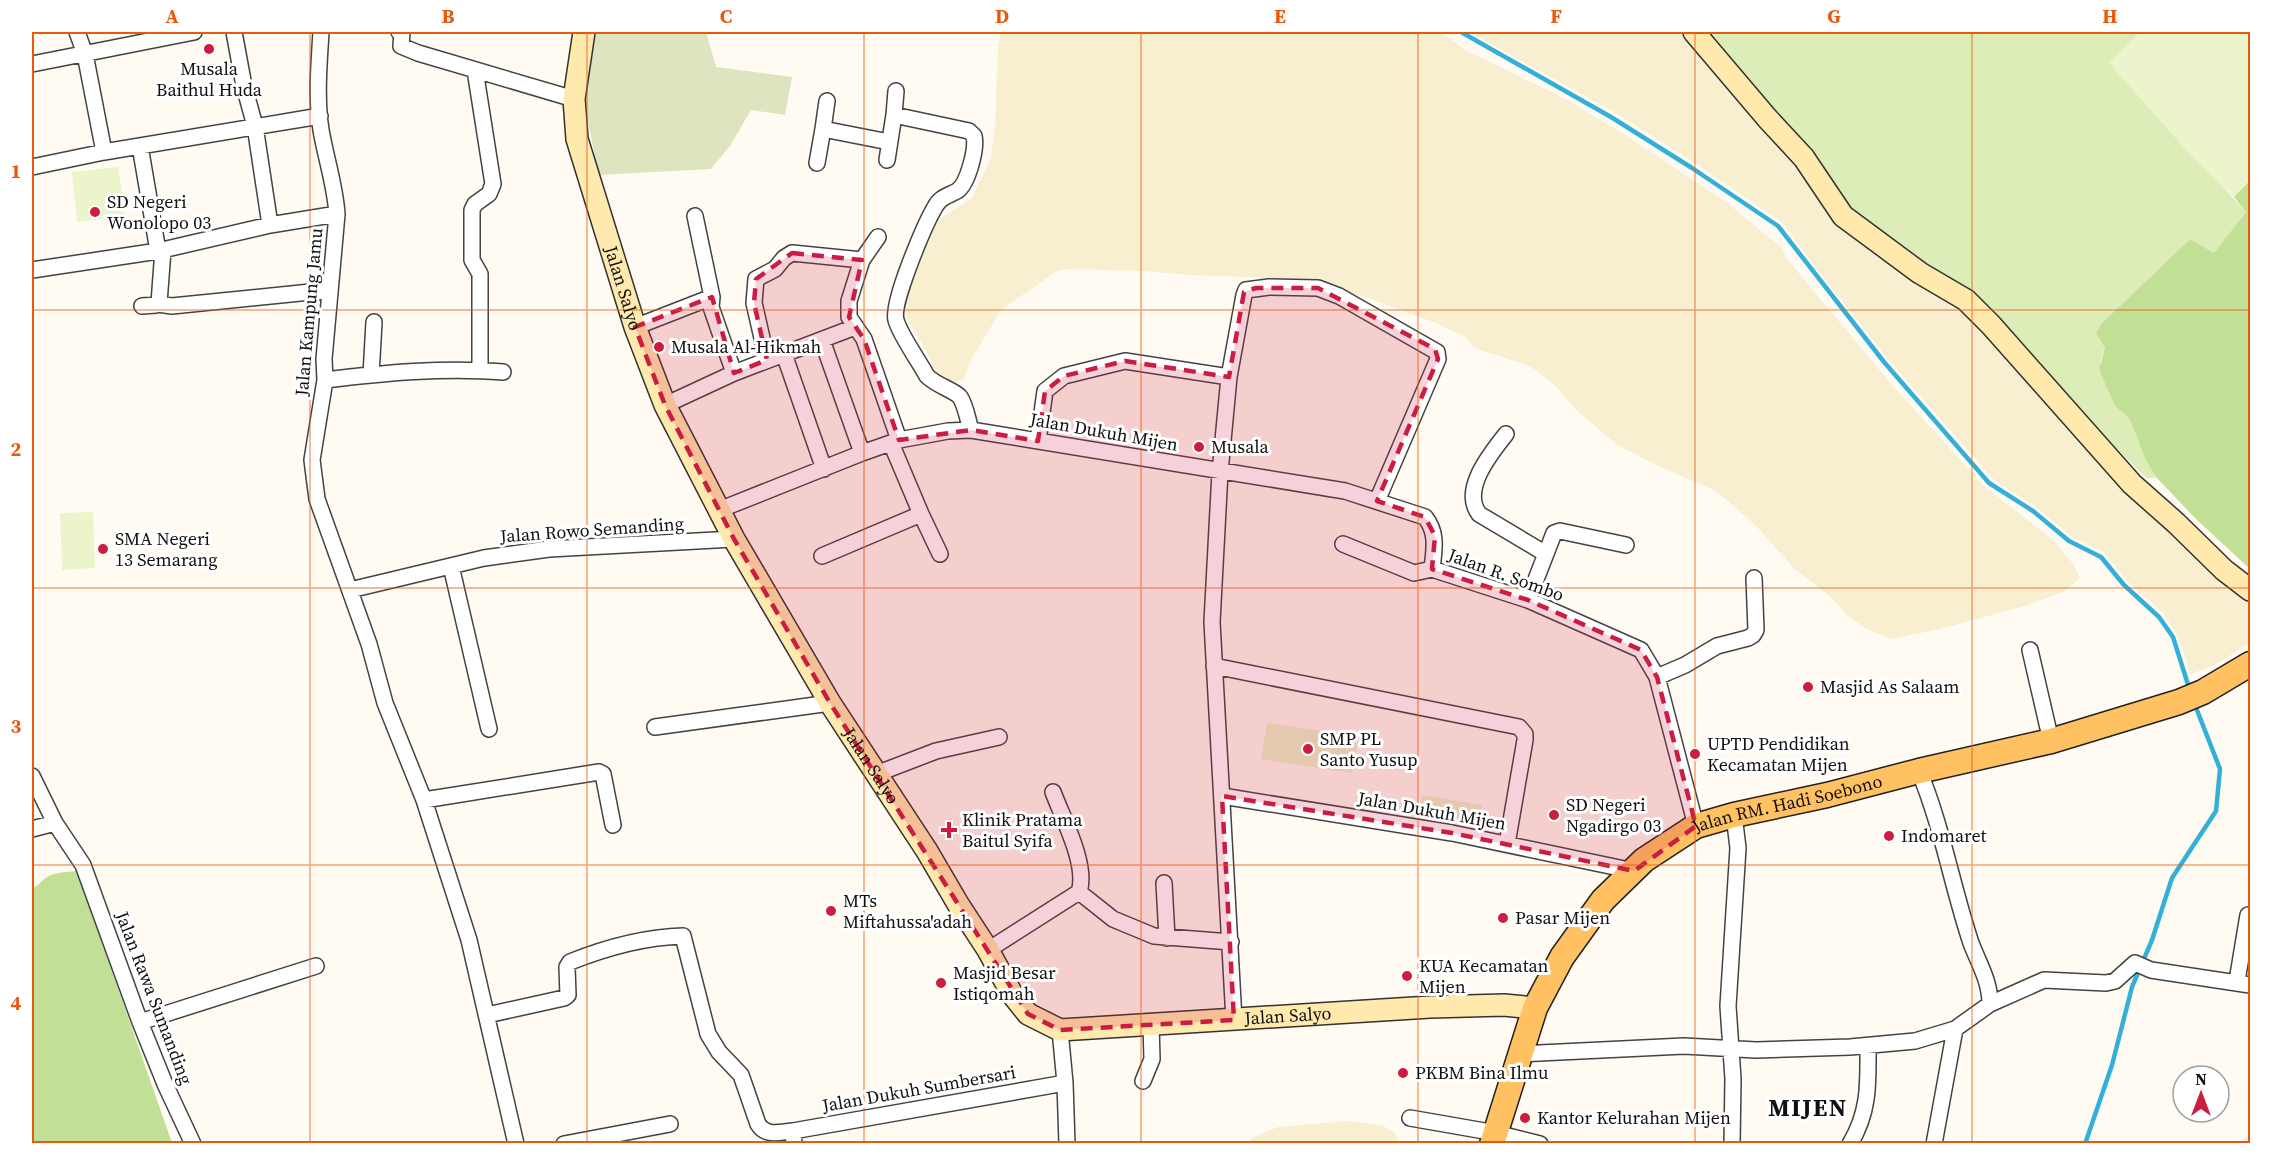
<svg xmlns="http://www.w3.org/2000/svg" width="2282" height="1175" font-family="'Source Serif 4',serif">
	<rect width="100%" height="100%" fill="#fffbf2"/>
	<!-- farmland -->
	<path fill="#f8eed0" d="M1001,32H1441L1465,50L1558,95L1619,131L1726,202L1781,247L1788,260L1892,385L1984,486L2052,539L2074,565L2080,578L2063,592L2024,606L1940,629L1891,639L1866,629L1848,616L1833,599L1794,568L1755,525L1727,500L1714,490L1656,465L1616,444L1577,411L1555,385L1530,366L1474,348L1467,338L1436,323L1368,298L1298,279L1190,275L1144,271L1064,269L1057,271L1001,310L971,360L963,380L950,382L938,376L926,350L906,318L910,285L937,221L972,198L991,158L995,126L998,48Z
		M1469,32H1681L1783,149L1822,202L1960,304L2125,491L2170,529L2218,577L2250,602V643L2216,664L2191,674L2177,635L2163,613L2128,582L2104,552L2072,537L2036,507L1993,479L1888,359L1820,273L1782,222L1695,163L1614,112Z
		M1347,1121L1382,1125L1395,1133L1399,1143H1246L1256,1136L1278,1127Z"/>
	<!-- green -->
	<path fill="#dcedb8" d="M1705,32H2141L2110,63L2246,212L2214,254L2190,239L2101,324L2096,333L2105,348L2100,362L2115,406L2127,416L2131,422L2146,461L2157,478H2146L2081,412L1991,308L1849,210Z"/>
	<!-- forest -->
	<path fill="#c2df96" d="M2250,180V569L2196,519L2157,478L2146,461L2131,422L2127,416L2115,406L2099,369L2105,348L2096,333L2101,324L2190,239L2214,253L2246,212L2234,197Z
		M77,871L172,1143H32V888C39,886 41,881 47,877C56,872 67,872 77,871Z"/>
	<!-- cemetery -->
	<path fill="#dee4c0" d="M591,32H706L716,67L792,77L785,115L751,110L730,146L711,169L599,175L582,93Z"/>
	<!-- pitch -->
	<path fill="#ecf4cb" d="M2141,32H2250V180L2234,197L2187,151L2109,63Z
		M118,167L125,216L77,222L72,172Z
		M93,512L95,568L62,570L60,513Z
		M1267,723L1358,736L1352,773L1261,759Z
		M1422,795L1482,805L1478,827L1419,818Z"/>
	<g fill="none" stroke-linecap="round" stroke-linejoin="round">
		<!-- stream -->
		<path stroke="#34afd8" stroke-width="4.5" d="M1461,32L1611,117L1692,168L1778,226L1884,362L1989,483L2033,511L2069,541L2101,557L2124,585L2159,617L2173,637L2190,691
			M2085,1144L2112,1065L2132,987L2152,940L2172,878L2216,811L2220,769L2195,705"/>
		<!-- street casing -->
		<g stroke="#434343" stroke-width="18">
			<path id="street" d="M77,32L85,54L104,152
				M234,32L244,86L255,126L270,225
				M321,32C319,64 316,98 321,130C326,159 335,185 337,214L324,359L325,380L312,460L317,499L369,644L385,703L424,800L469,940L516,1144
				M399,32H402L401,46L418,53L574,99
				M32,64L194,32
				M475,70L493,184L489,194L475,204L472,210V260L480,274V370
				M894,115L896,91
				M823,129L827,101
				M140,146L158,251
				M887,160L894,115L969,131L974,136C977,148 968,184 957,191C948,196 940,197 935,207C925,224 891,303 896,320C900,335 919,361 927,376C937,386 954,390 960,397C966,406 968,421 971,430
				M817,163L823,129L889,142
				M32,167L104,152L320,116
				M695,216L712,297
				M862,260L849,301V317L864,339L899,440
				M32,270L158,251L270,225L337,214
				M158,304L172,306L330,290
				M142,306L156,305L159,303L163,250
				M635,327L712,297L711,307L734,373
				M822,340L862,453
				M784,354L824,469
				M767,360L754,303L756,279L775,269L784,258L792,253L862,260L878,237
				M371,375L374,322
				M325,380C383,373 445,367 503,372
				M665,405L734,373L855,327
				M1506,434C1490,454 1461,490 1479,514L1546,554
				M1038,441L1045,391L1064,376L1125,361L1229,377
				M719,510L862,453L899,440L948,431L971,430L1345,491L1425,517C1438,533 1434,550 1432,569L1528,600L1641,650L1657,677L1696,826
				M921,514L940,554
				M1343,544L1414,573L1432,569
				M822,556L921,514L891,443
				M451,566L489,729
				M350,590L484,558L549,549L734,539
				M1528,600L1554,533L1560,531L1626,545
				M2030,650L2051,741
				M1214,666L1519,727L1525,734V740L1507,844
				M1657,677L1685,665L1717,646L1748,638L1753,635L1756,630L1754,578
				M655,727L830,703
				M1919,771C1942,826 1952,886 1971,943C1979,964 1990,981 1990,1004
				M876,774L936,751L999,737
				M32,776L55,823L83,865L140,1022L165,1084L193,1144
				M1222,796L1452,833L1634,871
				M424,800L599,772L603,774L613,825
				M32,829L55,823
				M1164,883L1167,938
				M1079,892L1113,919L1154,936L1231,942
				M988,950L1079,892C1088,865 1063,819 1053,792
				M2237,981L2248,915
				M487,1015L564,998L568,995L567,967L570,962C605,948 646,937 683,936L708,1034L719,1052L741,1075L758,1124C766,1137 779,1132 793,1131
				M1234,1020L1212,622L1220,472L1229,377L1244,295L1246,290L1269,287L1318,288L1339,296L1437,352L1438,359L1377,501
				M140,1022L316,966
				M1060,1030L1065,1083L1067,1144
				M1521,1054L1684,1046L1756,1050L1850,1047L1915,1041L1955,1029L1990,1004L2044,980L2106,983L2115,981L2135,963L2151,970L2250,985
				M1143,1081L1152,1059L1151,1025
				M1410,1118L1496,1133L1540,1144
				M564,1144L670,1124
				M794,1144L793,1131L1065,1083
				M1732,1144L1733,1079L1728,1006L1738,848L1734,815
				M1850,1144C1870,1110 1868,1083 1868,1046
				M1934,1144L1955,1029"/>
		</g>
		<!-- secondary casing -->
		<g stroke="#323232" stroke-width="24">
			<g id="secondary">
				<path id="s1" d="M584,32L574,99L577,139L635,327L665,405L734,539L830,703L927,851L958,904L988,950L1012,994L1028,1014L1060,1030L1430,1007L1504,1005L1535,1008"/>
				<path d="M1694,32L1767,118L1804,158L1843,216L1920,273L1966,300L1991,325L2132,484L2176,523L2224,570L2250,590"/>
			</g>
		</g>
		<!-- primary casing -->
		<g stroke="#212121" stroke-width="27">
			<g id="primary">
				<path id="s2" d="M1492,1144L1535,1008L1562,957L1603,900L1644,860L1696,826L1734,815L1827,795L1919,771L2051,741L2179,702L2203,692L2250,664"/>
			</g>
		</g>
		<!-- street -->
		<use href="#street" stroke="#fff" stroke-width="15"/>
		<!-- secondary -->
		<use href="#secondary" stroke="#ffe9ad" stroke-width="21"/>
		<!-- primary -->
		<use href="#primary" stroke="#ffc162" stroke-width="24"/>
	</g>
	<!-- marked area -->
	<path fill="#cc1c3f" fill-opacity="0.2" stroke="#cc1c3f" stroke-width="4.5" stroke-dasharray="12 8" stroke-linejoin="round" d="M792,253L862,260L849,317L864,339L899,440L971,430L1038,441L1045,391L1064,376L1125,361L1229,377L1244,292L1256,288H1318L1435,349L1438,359L1377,501L1425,517L1435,536L1432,569L1528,600L1641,650L1657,677L1696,826L1634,871L1452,833L1222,796L1234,1020L1060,1030L1028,1014L830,703L734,539L665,405L635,327L712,297L734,373L767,360L754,303L756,279Z"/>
	<!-- grid -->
	<path fill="none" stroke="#e8590c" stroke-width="1.5" stroke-opacity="0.55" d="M310,32V1144M587,32V1144M864,32V1144M1141,32V1144M1418,32V1144M1695,32V1144M1972,32V1144M32,310H2250M32,588H2250M32,865H2250"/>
	<!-- markers -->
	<g fill="#cc1c3f" stroke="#fff" stroke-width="2">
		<circle cx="209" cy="49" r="6"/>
		<circle cx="95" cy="212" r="6"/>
		<circle cx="659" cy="347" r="6"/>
		<circle cx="1199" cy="447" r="6"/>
		<circle cx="103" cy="549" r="6"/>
		<circle cx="1808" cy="687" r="6"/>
		<circle cx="1308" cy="749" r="6"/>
		<circle cx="1695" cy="754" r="6"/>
		<circle cx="1554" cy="815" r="6"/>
		<path d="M946 821h6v6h6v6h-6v6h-6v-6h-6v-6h6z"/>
		<circle cx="1889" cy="836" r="6"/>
		<circle cx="831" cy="911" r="6"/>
		<circle cx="1503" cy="918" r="6"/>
		<circle cx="1407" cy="976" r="6"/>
		<circle cx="941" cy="983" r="6"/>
		<circle cx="1403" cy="1073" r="6"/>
		<circle cx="1525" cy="1118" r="6"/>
	</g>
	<g text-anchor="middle" stroke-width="6" stroke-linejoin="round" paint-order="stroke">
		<!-- poi labels -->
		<g font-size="18" fill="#101010" stroke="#fff" text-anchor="start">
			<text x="209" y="75" text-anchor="middle">Musala<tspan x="209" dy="21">Baithul Huda</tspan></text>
			<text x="107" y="208">SD Negeri<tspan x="107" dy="21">Wonolopo 03</tspan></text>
			<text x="671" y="353">Musala Al-Hikmah</text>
			<text x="1211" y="453">Musala</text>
			<text x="115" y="545">SMA Negeri<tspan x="115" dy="21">13 Semarang</tspan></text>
			<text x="1820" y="693">Masjid As Salaam</text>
			<text x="1320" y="745">SMP PL<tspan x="1320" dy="21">Santo Yusup</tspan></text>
			<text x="1707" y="750">UPTD Pendidikan<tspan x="1707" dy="21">Kecamatan Mijen</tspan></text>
			<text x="1566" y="811">SD Negeri<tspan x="1566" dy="21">Ngadirgo 03</tspan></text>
			<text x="962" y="826">Klinik Pratama<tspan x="962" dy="21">Baitul Syifa</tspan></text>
			<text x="1901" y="842">Indomaret</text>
			<text x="843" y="907">MTs<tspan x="843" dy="21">Miftahussa'adah</tspan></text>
			<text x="1515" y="924">Pasar Mijen</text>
			<text x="1419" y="972">KUA Kecamatan<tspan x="1419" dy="21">Mijen</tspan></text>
			<text x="953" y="979">Masjid Besar<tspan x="953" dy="21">Istiqomah</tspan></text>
			<text x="1415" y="1079">PKBM Bina Ilmu</text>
			<text x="1537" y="1124">Kantor Kelurahan Mijen</text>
		</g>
		<!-- street labels -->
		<g font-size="18" fill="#101010" stroke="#fff">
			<text dy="6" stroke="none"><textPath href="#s1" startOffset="264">Jalan Salyo</textPath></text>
			<text transform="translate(309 312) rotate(-85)" y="6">Jalan Kampung Jamu</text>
			<text transform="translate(1104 432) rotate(10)" y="6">Jalan Dukuh Mijen</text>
			<text transform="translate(592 530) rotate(-4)" y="6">Jalan Rowo Semanding</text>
			<text transform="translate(1506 575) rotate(20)" y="6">Jalan R. Sombo</text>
			<text dy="6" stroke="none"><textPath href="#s1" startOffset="804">Jalan Salyo</textPath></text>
			<text dy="6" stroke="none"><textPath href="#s2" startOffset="484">Jalan RM. Hadi Soebono</textPath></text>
			<text transform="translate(1432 811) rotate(10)" y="6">Jalan Dukuh Mijen</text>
			<text transform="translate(154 998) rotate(69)" y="6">Jalan Rawa Sumanding</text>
			<text dy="6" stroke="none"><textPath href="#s1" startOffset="1362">Jalan Salyo</textPath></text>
			<text transform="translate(919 1089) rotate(-10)" y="6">Jalan Dukuh Sumbersari</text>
		</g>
		<!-- district labels -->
		<g font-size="24" font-weight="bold" letter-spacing="1.5" fill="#101010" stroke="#fff">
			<text x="1808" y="1116">MIJEN</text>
		</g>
	</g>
	<!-- border -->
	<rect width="2282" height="1175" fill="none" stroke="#ffffff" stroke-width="66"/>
	<!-- north arrow -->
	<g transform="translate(2201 1094)"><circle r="28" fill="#ffffff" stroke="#9f9f9f" stroke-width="1.5"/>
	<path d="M0-4.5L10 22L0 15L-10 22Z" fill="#cc1c3f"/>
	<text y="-9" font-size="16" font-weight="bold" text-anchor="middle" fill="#101010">N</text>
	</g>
	<rect x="33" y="33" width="2216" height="1109" fill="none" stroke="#e8590c" stroke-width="2"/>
	<g font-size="20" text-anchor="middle" font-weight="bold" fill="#e8590c">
		<text x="172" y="23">A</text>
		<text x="448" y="23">B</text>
		<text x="726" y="23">C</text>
		<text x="1002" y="23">D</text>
		<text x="1280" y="23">E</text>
		<text x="1556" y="23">F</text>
		<text x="1834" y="23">G</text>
		<text x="2110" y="23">H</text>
		<text x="16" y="178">1</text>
		<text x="16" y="456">2</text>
		<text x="16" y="733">3</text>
		<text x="16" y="1010">4</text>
	</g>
</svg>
